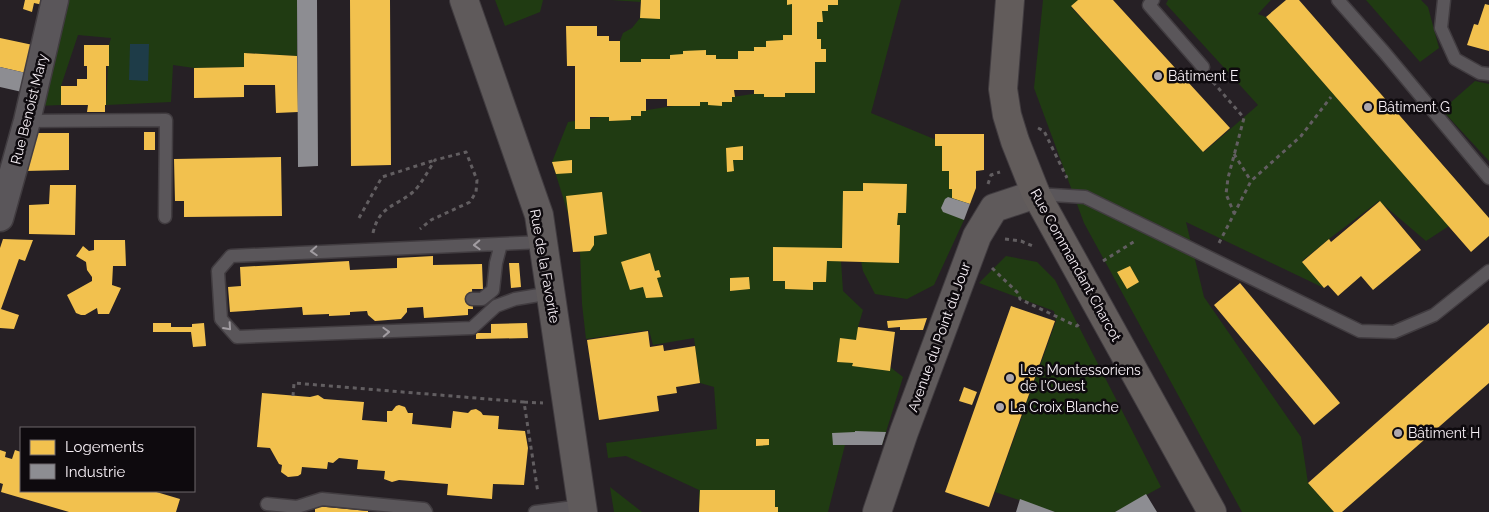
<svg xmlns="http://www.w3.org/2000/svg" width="1489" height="512" font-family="Raleway,sans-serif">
	<rect width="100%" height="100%" fill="#262025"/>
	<!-- green -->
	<path fill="#203b12" d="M65,0H297V56L244,53V67L194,68L173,65L171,102L106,105L109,45L111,38L78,35L61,86V105L37,106Z
		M495,0H543L540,12L505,26Z
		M611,0H901L871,113L951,146L967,190L964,220L934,285L907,299L875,294L863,271L858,246L841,261L843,291L863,310L858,327L877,357L903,377L882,445H845L828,512H699V490L626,456L608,458L606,443L717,429L714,387L700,383L694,338L653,345L649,330L586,339L582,304L580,252L552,162L568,122L806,86L790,76L620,62V41L623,33L632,28L640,18L641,2Z
		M1043,0H1078L1071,7L1204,152L1258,105L1166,4L1168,0H1271L1258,14L1266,17L1449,226L1426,241L1379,201L1329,239L1302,261L1324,288L1186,222L1204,297L1301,437L1308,483L1334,512H1242L1084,223L1034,88Z
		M1366,0H1421L1428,7L1439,48L1420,62Z
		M1475,81L1489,84V161L1442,110Z
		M1006,256L1037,262L1055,280L1161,487L1115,512H1055L995,492L1056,321L1054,311L979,283Z
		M610,487L642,512H614Z"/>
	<!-- water -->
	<path fill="#1e3c48" d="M130,44H149L148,81L129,80Z"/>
	<!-- homes -->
	<path fill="#f2c14e" d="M25,0H44L43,5L34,3L32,12L23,9Z
		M350,0H390L391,165L351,166Z
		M641,0H660V19L640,18Z
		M787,0H838V5H828V11H822L823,22H817V39H821V49H826V62H815V93H785V97H764V94H754V90H734L735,97H732V102H722V106L708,105V102H700V106H667V99H646V111H641V116H631V120L609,121V117H590V129H575V66H567L566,26H597V36H609V41H620V62H641V59H670V55L683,54V51L706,50V55H716V59H738V51H754V47H766V41L783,40V35H792V4L787,5Z
		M1078,0H1113L1230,128L1203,152L1071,6Z
		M1286,0H1299L1489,218V236L1471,252L1266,17Z
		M1485,4L1489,5V51L1467,45L1474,24L1478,25Z
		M0,38L33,45L26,73L0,67Z
		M84,45H109V66H106V105H105V112H87L88,105H61V86H77V79H87V66H84Z
		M244,53L297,56L298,112L276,113L275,85H244V97L194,98V68L244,67Z
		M144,132H155V150H144Z
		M35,133H69V170L24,171Z
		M935,134H984V170L976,171V188L970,204L952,198V189H949V171H942V146H935Z
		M743,146V160H733L734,171L727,172L726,148Z
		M281,157L282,216L184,217V201H175L174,159Z
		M572,160V173L556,174L552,162Z
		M863,183L907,184L906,213H898L897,225H900L899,263L827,261L826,282H813V290L785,289V281H773V247L842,248L843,191H863Z
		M50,185H76L75,235L29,234V205L49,204Z
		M602,192L607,234L594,236V245L590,251L573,252L566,196Z
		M1380,201L1421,250L1373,290L1361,276L1338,296L1328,285L1324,288L1302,262L1329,239L1331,242Z
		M3,239L33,240L25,261L19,259L1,309L19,315L14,329L0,328V248Z
		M94,240H125L126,266H113L112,285L121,288L109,314H98L97,308L85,315H81L76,313L67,295L92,281V277L87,270L86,262L76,256L83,246L89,251L94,250Z
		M650,253L655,271L659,270L661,277L657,278L663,297L646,298L643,287L630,290L621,262Z
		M433,256V265L482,264L483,289H472L473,309H468V315L424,318L423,307L407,308V312L401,319L375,321L368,315L367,311L350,312V315L329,316V314L303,315L302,307L230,312L228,287L241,286L240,267L349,261L350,270L397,268V258Z
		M509,263H519L521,287L511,288Z
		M1130,266L1139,282L1127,289L1117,272Z
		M749,277L750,289L730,291V278Z
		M1240,283L1340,403L1314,425L1214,305Z
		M1011,306L1055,321L989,507L945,492Z
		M927,318L923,330H900V327L888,328L887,321Z
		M153,323H171V327H192V324L204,323L206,346L193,347L191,332H153Z
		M527,323L528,338L476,339V333H491V324Z
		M1489,323V383L1342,512H1334L1308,483Z
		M858,327L895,332L890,371L852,366L853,363L837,362L840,338L856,340Z
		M648,331L650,347L663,345L664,351L695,346L700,383L676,387L677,393L657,396L659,411L599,420L587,340Z
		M964,387L977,392L972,405L959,401Z
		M262,393L310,397L318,395L324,399L364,402L362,420L387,422V411H392L396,406L399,405L405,407L408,413H413L412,424L451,428L453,411L468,413L471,410L476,409L481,412L483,415L499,416L498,429L525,431L528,448L524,485L493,484L492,499L447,495L448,484L399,480L392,482L384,479L385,471L357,469L358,460L339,458L333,463L328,462L327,469L302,467L301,474L298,476L288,477L281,472L282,465L279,464L270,448L257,447Z
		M756,439H769V445L756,446Z
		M0,450L6,452L5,457L12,459L15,450L21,452V491H153L180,499L176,512H69L1,492L3,484L0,483Z
		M700,490H775V507H778V512H699Z
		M315,506L368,511V512H315Z"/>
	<!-- industry -->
	<path fill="#8d8d92" d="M297,0H317L318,166L298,167Z
		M0,67L26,73L22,92L0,87Z
		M948,197L970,204L964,220L943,212L941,208L945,199Z
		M855,431L886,432L882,445H833L832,433L855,432Z
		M1146,494L1157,512H1115Z
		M1020,499L1055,512H1016Z"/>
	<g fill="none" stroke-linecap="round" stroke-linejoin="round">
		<!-- lane casing -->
		<g stroke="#413c40" stroke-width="15">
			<path id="lane" d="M1153,0L1149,5L1203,67
				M1338,0L1384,52L1489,178
				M1444,0L1441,28L1455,59L1480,73L1489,74
				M27,121L166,120L165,217
				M1036,194L1085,197L1360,331L1394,332L1434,315L1489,271
				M543,242L231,256L218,271L221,319L237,337L472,328L496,306L515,299L551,293
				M472,299H482L493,290L496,263L501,244
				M267,504L297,507L322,499L424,509L426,512
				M535,512L582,506"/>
		</g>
		<!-- street casing -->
		<g stroke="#413c40" stroke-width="29">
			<path id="street" d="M0,218L27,121L55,0"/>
		</g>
		<!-- secondary casing -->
		<g stroke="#413c40" stroke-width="30">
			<path id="secondary" d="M464,0L539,215L583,512
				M877,512L904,432L977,236L994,208L1036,194"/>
		</g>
		<!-- primary casing -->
		<g stroke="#413c40" stroke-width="30">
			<path id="primary" d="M1010,0L1003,89L1007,115L1015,141L1036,194L1212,512"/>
		</g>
		<!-- path -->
		<path stroke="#625e61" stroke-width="3" stroke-dasharray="4 4" stroke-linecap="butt" d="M1213,82L1244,118L1228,178L1226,194L1234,213
			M1038,128L1044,131L1067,178
			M1234,154L1251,181
			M988,184L991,175L1000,172
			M359,218L382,177L435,160
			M373,233C379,206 395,207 413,192C421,185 429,169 435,160L466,152L477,180L476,192L470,202L431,220L420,229
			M1005,239L1021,241L1035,247
			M1219,243L1251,181L1301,136L1331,97
			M1103,261L1135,241
			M992,268L1019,294L1020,299L1074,325L1077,326L1079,324
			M293,396L294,383L524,402L538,493
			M524,402L543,403"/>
		<!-- lane -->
		<use href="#lane" stroke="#5a565a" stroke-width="12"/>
		<!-- street -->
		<use href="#street" stroke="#5a565a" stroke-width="26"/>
		<!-- secondary -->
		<use href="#secondary" stroke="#5f5a5b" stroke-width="28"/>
		<!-- primary -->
		<use href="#primary" stroke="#625c5b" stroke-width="28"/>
	</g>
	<!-- one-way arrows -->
	<defs><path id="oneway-chevron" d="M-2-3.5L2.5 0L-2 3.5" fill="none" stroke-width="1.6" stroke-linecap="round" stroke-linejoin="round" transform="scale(1.25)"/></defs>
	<g stroke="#a19ca1">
		<use href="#oneway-chevron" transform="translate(477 245) rotate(178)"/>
		<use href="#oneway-chevron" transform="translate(314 251) rotate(177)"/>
		<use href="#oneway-chevron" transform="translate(228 327) rotate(48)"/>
		<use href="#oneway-chevron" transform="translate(386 332) rotate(-2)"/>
	</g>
	<!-- markers -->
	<g fill="#aea8ae" stroke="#0e0a0e" stroke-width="2">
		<circle cx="1158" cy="76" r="5"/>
		<circle cx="1368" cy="107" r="5"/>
		<circle cx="1010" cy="378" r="5"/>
		<circle cx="1000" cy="407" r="5"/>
		<circle cx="1398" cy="433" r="5"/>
	</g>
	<g text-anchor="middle" stroke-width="5" stroke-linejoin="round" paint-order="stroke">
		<!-- poi labels -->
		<g font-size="14" fill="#f8f1f7" stroke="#0e0a0e" text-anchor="start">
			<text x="1168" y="81">Bâtiment E</text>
			<text x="1378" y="112">Bâtiment G</text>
			<text x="1020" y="375">Les Montessoriens<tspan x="1020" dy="16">de l'Ouest</tspan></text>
			<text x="1010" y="412">La Croix Blanche</text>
			<text x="1408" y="438">Bâtiment H</text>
		</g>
		<!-- street labels -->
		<g font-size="14" fill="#f8f1f7" stroke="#0e0a0e">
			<text transform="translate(29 109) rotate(-76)" y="5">Rue Benoist Mary</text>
			<text transform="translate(1076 265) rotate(61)" y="5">Rue Commandant Charcot</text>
			<text transform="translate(545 266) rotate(80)" y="5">Rue de la Favorite</text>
			<text transform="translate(939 337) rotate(-70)" y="5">Avenue du Point du Jour</text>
		</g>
	</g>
	<!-- legend -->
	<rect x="20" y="427" width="175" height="65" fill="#0e0a0e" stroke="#6c666b"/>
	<rect x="30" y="440" width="25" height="15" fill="#f2c14e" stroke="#6c666b"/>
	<text x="65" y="452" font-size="15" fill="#f8f1f7">Logements</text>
	<rect x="30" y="464" width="25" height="15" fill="#8d8d92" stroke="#6c666b"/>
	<text x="65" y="477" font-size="15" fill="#f8f1f7">Industrie</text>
</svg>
